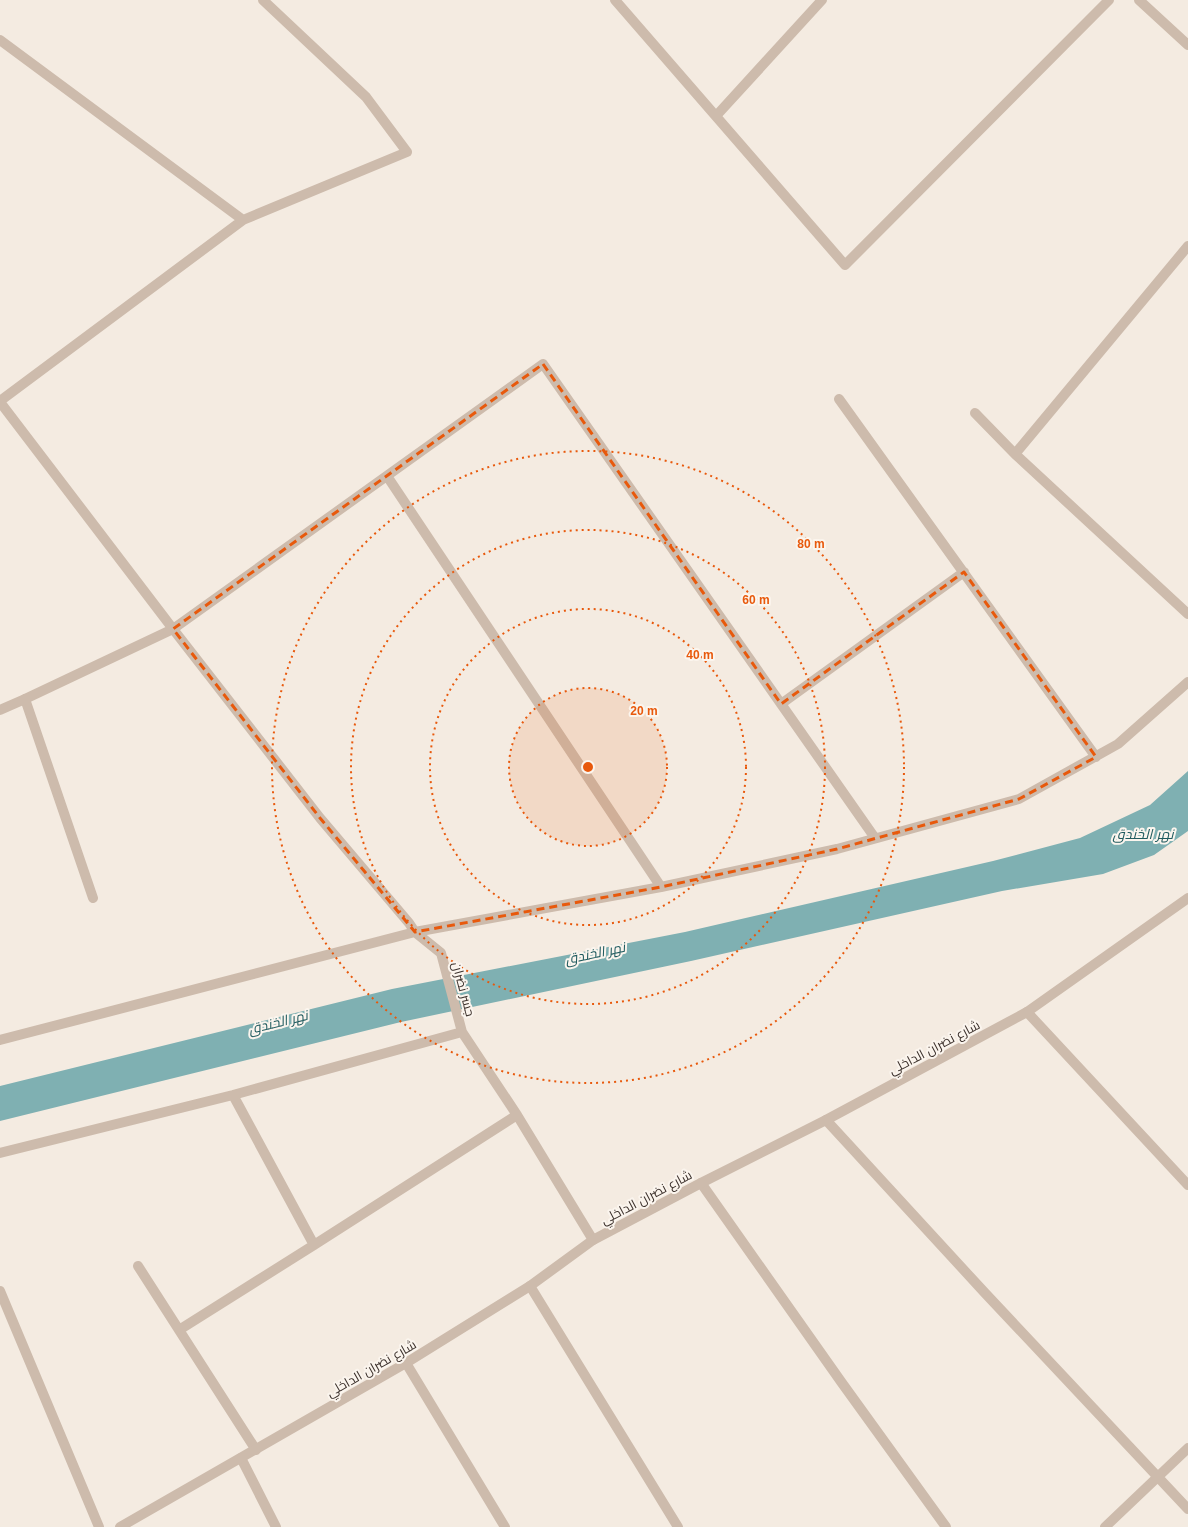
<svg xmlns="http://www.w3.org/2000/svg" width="1188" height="1527" font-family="Helvetica,Cairo,sans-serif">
	<rect width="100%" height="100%" fill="#f4ebe1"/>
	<!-- water -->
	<path fill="#7fb0b2" d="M1188,771V831L1154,855L1103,874L1002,891L691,961L401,1022L0,1121V1086L392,989L685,932L993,861L1080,838L1150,805Z"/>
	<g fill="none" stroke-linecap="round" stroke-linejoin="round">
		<!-- service -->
		<path stroke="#cdbbac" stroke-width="10" d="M25,699L93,898"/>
		<!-- minor -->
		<path stroke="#cdbbac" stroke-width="10" d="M615,0L845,265L1109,0
			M1139,0L1188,45
			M0,40L243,220
			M716,116L822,0
			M839,399L1096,757
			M0,401L243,220L407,152L366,97L263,0
			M0,402L173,629L320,818L409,923L415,932L441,953L462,1032L517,1115L593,1240
			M975,413L1015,454L1188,614
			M1015,454L1188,246
			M387,476L661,887
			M781,704L964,572
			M0,710L25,699L173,629L543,364L875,838
			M1027,1012L1188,1185
			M0,1040L415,932L661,887L837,849L1019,799L1118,744L1188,682
			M233,1095L314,1245
			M826,1120L985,1293L1188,1509
			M0,1153L233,1095L462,1032
			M701,1183L842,1383L946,1527
			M138,1266L256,1450
			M530,1286L678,1527
			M0,1291L99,1527
			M179,1330L314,1245L517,1115
			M406,1363L505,1527
			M241,1458L276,1527
			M1105,1527L1188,1448"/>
		<!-- tertiary -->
		<path stroke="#cdbbac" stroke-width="10" d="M120,1527L406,1363L530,1286L593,1240L701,1183L826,1120L1027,1012L1188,898"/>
	</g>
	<!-- marked area -->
	<path fill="none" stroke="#e8590c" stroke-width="3" stroke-dasharray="8 5" stroke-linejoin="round" d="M543,364L781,704L964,572L1096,757L1019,799L837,849L661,887L415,932L320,818L173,629Z"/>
	<!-- distance rings -->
	<circle cx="588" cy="767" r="79" fill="#e8590c" fill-opacity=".12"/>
	<g fill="none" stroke="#e8590c" stroke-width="2" stroke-dasharray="2 4">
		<circle cx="588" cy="767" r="79"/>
		<circle cx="588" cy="767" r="158"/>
		<circle cx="588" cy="767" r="237"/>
		<circle cx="588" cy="767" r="316"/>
	</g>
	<g text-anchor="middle" stroke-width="4" stroke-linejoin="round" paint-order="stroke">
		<!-- street labels -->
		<g font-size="13" fill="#3b302b" stroke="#fbf5ee">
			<text transform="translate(464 989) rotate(75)" y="5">جسر نضران</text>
			<text transform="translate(934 1047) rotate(-28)" y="5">شارع نضران الداخلي</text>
			<text transform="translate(646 1197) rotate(-28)" y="5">شارع نضران الداخلي</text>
			<text transform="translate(371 1368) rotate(-30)" y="5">شارع نضران الداخلي</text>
		</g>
		<!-- water labels -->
		<g font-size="14" font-style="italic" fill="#1f5a5e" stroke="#fbf5ee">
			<text x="1143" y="839">نهر الخندق</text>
			<text transform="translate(595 953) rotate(-12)" y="5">نهر الخندق</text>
			<text transform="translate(278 1022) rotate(-14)" y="5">نهر الخندق</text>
		</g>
	</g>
	<circle cx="588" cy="767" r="6" fill="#e8590c" stroke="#fbf5ee" stroke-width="2"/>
	<g font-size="12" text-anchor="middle" font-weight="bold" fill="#e8590c" stroke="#fbf5ee" stroke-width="4" stroke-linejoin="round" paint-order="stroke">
		<text x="811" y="548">80 m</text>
		<text x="756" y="604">60 m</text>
		<text x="700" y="659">40 m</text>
		<text x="644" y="715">20 m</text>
	</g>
</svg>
